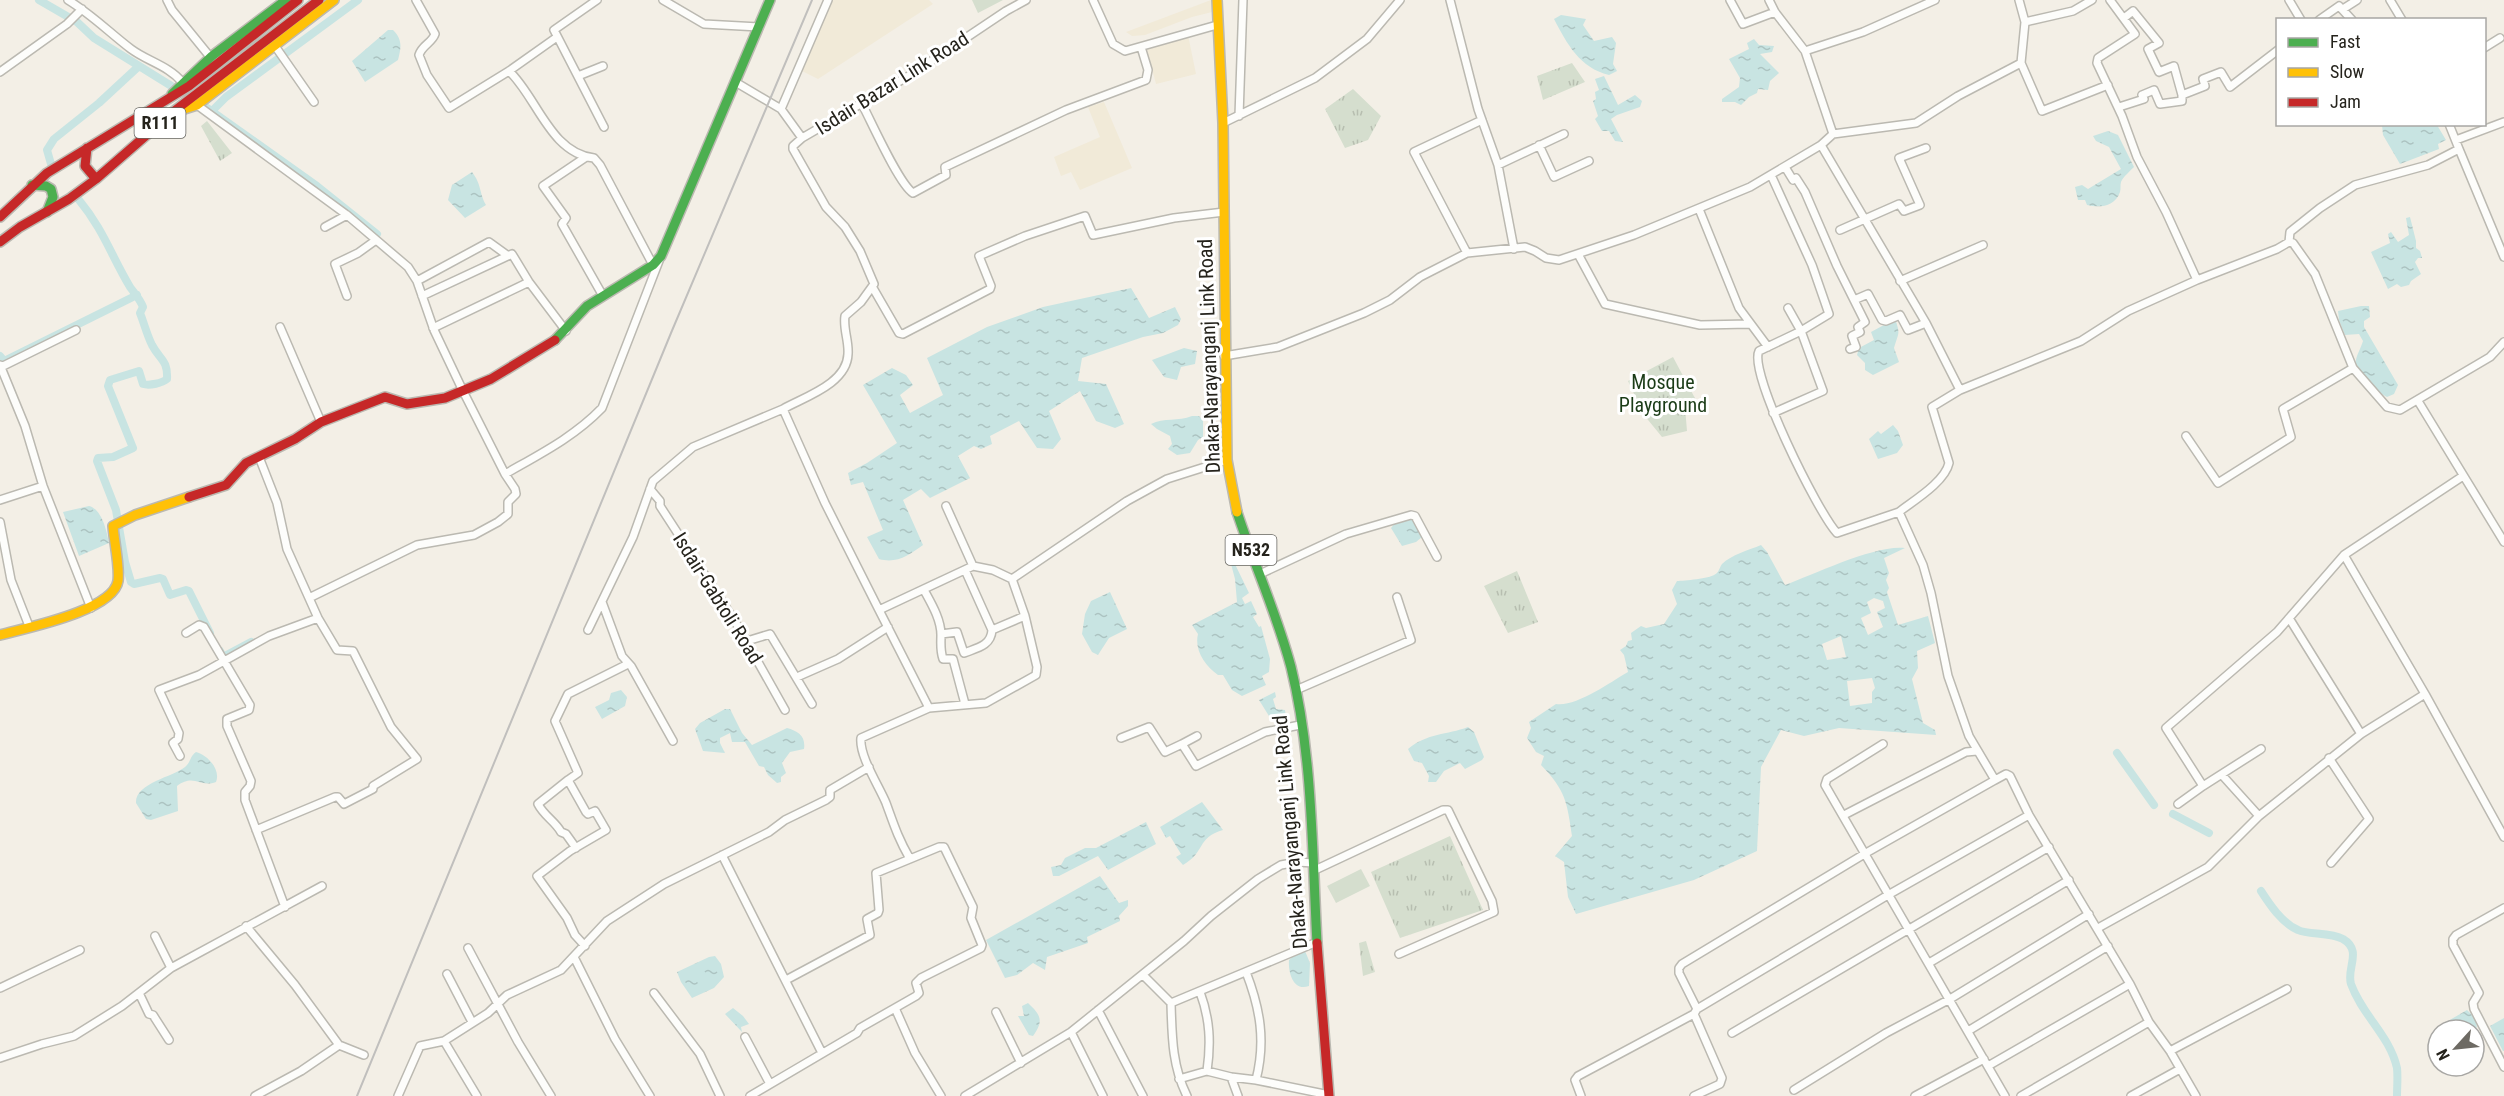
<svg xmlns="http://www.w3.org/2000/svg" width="2504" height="1096" font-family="'Roboto Condensed',sans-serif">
	<defs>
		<pattern id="grass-tufts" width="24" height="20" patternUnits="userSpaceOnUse" patternTransform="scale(1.5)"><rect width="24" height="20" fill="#d5dece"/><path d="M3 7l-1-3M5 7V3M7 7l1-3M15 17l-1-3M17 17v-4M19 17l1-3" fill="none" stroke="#b7beb0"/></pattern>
		<pattern id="water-ripples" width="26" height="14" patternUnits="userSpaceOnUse" patternTransform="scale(1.5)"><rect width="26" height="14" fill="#c8e4e2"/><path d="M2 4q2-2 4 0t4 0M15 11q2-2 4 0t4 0" fill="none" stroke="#acc3c1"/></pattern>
	</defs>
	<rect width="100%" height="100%" fill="#f3efe6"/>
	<!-- built -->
	<path fill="#f1ead8" d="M832,0H929L933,4L818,79L802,71Z
		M1211,0H1215L1216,11L1192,17L1145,35L1132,36L1126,32Z
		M1188,35L1196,74L1156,84L1147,50Z
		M1104,102L1132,168L1080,190L1071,172L1061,176L1054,157L1100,137L1088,107Z"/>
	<!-- grass -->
	<path fill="url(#grass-tufts)" d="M1572,63L1585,82L1543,100L1537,76Z
		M1353,89L1381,116L1368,140L1345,148L1325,109Z
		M207,121L232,153L220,161L201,126Z
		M1673,357L1697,402L1685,407L1687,431L1662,437L1644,415L1628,381Z
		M1517,571L1538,622L1508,633L1484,586Z
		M1450,836L1483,910L1400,938L1371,872Z
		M1366,941L1375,972L1363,976L1359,943Z"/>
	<!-- pitch -->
	<path fill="#d5dece" d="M972,0H1003L978,13Z
		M1361,869L1370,886L1336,903L1327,886Z"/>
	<!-- water -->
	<path fill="url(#water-ripples)" fill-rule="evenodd" d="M1561,15L1586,19L1583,25L1594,41L1612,37L1616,43L1613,64L1617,71L1609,75C1580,68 1567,44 1554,19Z
		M388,30H393C403,40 401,48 398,60L365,82L352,61Z
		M1754,39L1759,45L1774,46L1772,52L1760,54L1779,73L1770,81L1768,90L1758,89L1757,93L1749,97L1741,105L1735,102H1722V99L1739,87L1740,78L1729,59L1749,49L1747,43Z
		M1604,76L1618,105L1635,95L1642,101L1640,107L1617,115L1611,119L1623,142L1615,141L1609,131H1602L1595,119L1598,116L1593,101L1596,99L1595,92L1599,90L1595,79Z
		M2382,125H2437L2446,140L2438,144L2439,149L2400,164L2383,135Z
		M2108,131L2118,135L2134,167C2130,171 2123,177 2121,182C2120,185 2121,189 2120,192C2115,207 2099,208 2087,205L2085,200H2078L2075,187L2082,185L2088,189L2121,169L2109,147L2096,141L2093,136Z
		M472,172C482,185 479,193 486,205L465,218L448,200L452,185Z
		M2410,217L2416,241V248L2420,251L2422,258H2418L2415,262L2421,274L2411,281L2409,285L2401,287L2397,284L2388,289L2371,252L2390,243L2388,234L2391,232L2398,242L2409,235L2406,218Z
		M1131,288L1149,318L1175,307L1181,319L1178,325L1163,333L1143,337L1082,358L1078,381L1106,384L1124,424L1115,428L1096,421L1080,391L1049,411L1061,439L1053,449L1037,448L1019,421L990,436L992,444L981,449L974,446L958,456L970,478L930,498L921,489L903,500L923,545C909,555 897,564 879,559L867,537L883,530L863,482L851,485L848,473L867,463L897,443L863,385L892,368L906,375L913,385L900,395L910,413L943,395L927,358L987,327L1043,307Z
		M2361,306H2369L2370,317L2364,321V327L2398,385L2394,394L2387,397C2378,392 2353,371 2356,360C2357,354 2361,348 2363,341L2359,334L2345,335L2339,320L2338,311Z
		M1895,319C1901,335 1898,333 1894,348L1899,362L1873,375L1865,370V363L1857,355L1859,348L1874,340L1871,332Z
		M1184,348L1197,351L1195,364L1181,367L1177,380L1164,377L1152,360Z
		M1192,416H1199L1203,421V437L1198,440L1190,453L1177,455L1168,449L1172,444L1170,436L1157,429L1151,424C1164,417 1178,422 1192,416Z
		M1893,425L1898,431L1903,445L1897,453L1878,459L1869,439L1878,431L1881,434Z
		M89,506C102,509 107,532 109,543L79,556L63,512Z
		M1408,519H1413L1422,537L1416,542L1402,546L1391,528L1396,522Z
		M1761,545L1767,552L1785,585C1814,574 1877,544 1905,548L1884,558L1889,573L1886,580L1889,588L1887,592L1898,625L1928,616L1935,643L1917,651L1918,668L1912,679L1923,723L1935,730L1936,735L1839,728L1804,736L1781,730L1761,767L1757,851L1694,880L1576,914L1568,897L1564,862L1555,856L1572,836C1567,802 1566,791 1541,765L1544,756L1536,752L1527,738L1531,728L1529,722L1556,704C1576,707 1609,683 1628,672L1624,655L1620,650L1626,646L1628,641L1632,640L1631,633L1641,626L1646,628L1664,624L1677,604L1672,590L1677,581C1684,581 1710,578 1714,575C1719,573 1719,568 1722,564C1731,555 1749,550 1761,545ZM1874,598L1883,601L1885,608L1877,612L1883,627L1868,635L1861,618L1871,613L1867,602ZM1841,636L1846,657L1827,660L1822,644ZM1872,678L1875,688L1872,692V703L1850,706L1847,681Z
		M1233,560L1249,593L1242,598L1245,604L1251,601L1257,614L1253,617L1259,627L1261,626L1270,659L1269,672L1262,676L1266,685L1242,696L1232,690L1223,675H1218C1205,666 1194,650 1198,634L1192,625L1237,602L1235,579L1231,564Z
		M1110,592L1127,629L1109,638L1098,655L1092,652L1082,634L1085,614L1091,601Z
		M621,690L627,697L625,706L602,719L595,707L609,700L611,693Z
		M1275,692L1276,697L1273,699L1276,709L1285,710L1286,717L1282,721L1269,716L1259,700Z
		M725,709H730L742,733L752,745L787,728C798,731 806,736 804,749L790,752L782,763L786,773L781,777V782L777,783L768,775L764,767L759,766L745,742H732L730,733L720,738V743L725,753L703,751L695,729L700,723Z
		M1468,727L1474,732L1484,757L1482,760L1465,769L1460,763L1444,771L1436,782H1428L1429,776L1422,763L1414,761L1408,749C1427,733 1447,735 1468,727Z
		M196,752C208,755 221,770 216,782C200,788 194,773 177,786L178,811L151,820L146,819L136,803C135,783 173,777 185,767C191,762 190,756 196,752Z
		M1202,802L1223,830C1196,838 1206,852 1183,865L1176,857L1181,854L1170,836L1166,838L1160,827Z
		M1146,822L1156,844L1108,870L1098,856L1059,876H1053L1051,867L1061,865L1065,858L1085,848H1096Z
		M1100,876L1119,903L1128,900V906L1119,916L1120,921L1087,937L1088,943L1047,957L1045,970L1033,963L1017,975L1005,978L986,940Z
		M1299,950L1305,951L1310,963L1309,986C1293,992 1288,972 1289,960Z
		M715,956L721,964L724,977L714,988L692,998L681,982L677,972L709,957Z
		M1028,1003C1041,1015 1044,1021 1033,1036L1029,1035L1018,1016H1024L1022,1006Z
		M733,1008L743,1016L749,1024L741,1027L742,1032L725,1014Z
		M2467,1010C2473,1015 2481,1026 2474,1032V1030H2450L2448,1021Z
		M2504,1018V1051H2503L2490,1026Z"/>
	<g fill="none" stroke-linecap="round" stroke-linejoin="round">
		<!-- canal -->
		<path stroke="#c8e4e2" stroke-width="8" d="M39,0L77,22L94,38L173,87
			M203,105L317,186L377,234
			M212,111L226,97L358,0
			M51,164L47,150L54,139L99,103L139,66
			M79,200C103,229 112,257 130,287C135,294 140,299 143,307L140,313C144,323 147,335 152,345C160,360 168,360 167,379C162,383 150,386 143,384L139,371L110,380L108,386L133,448L113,457L98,458L97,461L116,510L125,562L131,582L134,584L160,578L163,579L170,595L186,590L189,591L210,633
			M0,356L4,361L137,295
			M220,651L223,657L251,642
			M2117,753L2154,805
			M2173,814L2209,833
			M2261,891C2270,905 2282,923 2298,930C2308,935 2330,932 2343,939C2363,951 2346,968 2351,984C2362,1015 2390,1036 2397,1068C2398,1077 2397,1087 2397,1096"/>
		<!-- street casing -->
		<g stroke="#bbb9b1" stroke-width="10">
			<path id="street" d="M68,0C91,14 110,33 131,49C147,61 169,66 182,82
				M167,0L172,10L211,58
				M416,0L435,34C432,43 422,45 419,55L427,75L449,108L509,71L557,37
				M597,0L554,30L604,127
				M663,0L704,24L759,27
				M1093,0L1113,44L1125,51L1217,25
				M1450,0L1478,109L1498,165L1514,249
				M1730,0L1743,24L1775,12L1805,51L1833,134
				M1769,0L1775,12
				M2019,0L2025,22L2021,63L2042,111L2108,85
				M2110,0L2135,34L2098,58L2097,63L2122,116L2137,157L2166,212L2197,280
				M2289,0L2301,20
				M2390,0L2402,20
				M2343,9L2357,0
				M2124,18L2133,11L2159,43L2148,49L2159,72L2174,66L2182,95
				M2319,20L2339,6L2352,20
				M2025,22L2073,11L2092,0
				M275,46L314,102
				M2484,48L2500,38
				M1805,51L1863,32L1935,0
				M509,71C537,97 550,153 594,158L600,165L653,265
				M0,72L67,24L82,9
				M578,76L603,66
				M737,83L781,109L802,138L912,74L1006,11L1026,0
				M862,104C872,123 899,184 913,193L946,175L945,167L1066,110L1146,80L1148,70L1141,47
				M197,105L347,215L408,267L417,281L434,330L463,391L505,474C540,454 574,437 602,408L659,261
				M2119,107L2144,99L2142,95L2154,90L2160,104L2182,101V95L2205,86L2203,79L2221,72L2230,87L2278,50
				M781,109L828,0
				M1239,116L1243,0
				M1223,123L1315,78L1367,39L1400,0
				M802,138L793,146V149L826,207L845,227L860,251L874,284L861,302L845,316C843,329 849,341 848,354C847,384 804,397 783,409L825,503L879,610
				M2456,140L2504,122
				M1539,145L1554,177L1589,161
				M1821,145L1926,323L1960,390L2081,341L2128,311L2197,280L2277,249L2289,242L2290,232L2320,208L2355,185L2428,165L2459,149L2449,124
				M2459,149L2504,257
				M586,157L543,186L566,218L562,224L603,296
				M1498,165L1564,134
				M1785,167L1793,180L1796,178L1805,192L1837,266L1865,322L1858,327L1860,332L1852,336L1856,347L1850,349
				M1771,175L1812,265L1829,314L1801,331L1823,391L1773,413
				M1699,209L1739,308L1768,347
				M325,227L347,215
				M1840,230L1899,204L1904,211L1920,205L1899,158L1926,148
				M2289,242L2293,243L2315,274L2353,368L2387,407L2400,410L2490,357L2504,342
				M1467,253L1414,152L1482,120
				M1578,254L1605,304L1700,325L1750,324
				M417,281L489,242L507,255
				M1900,281L1983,245
				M873,288L899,333L903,334L990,289L991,286L979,256L1025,236L1085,216L1093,235L1174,218L1224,212
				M347,296L335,264L358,253L376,240
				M422,296L512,254L529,282L566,331
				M1854,300L1868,294L1882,320L1886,321L1900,315L1908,330L1926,323
				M1788,308L1801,331L1759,351C1748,372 1818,513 1837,533L1899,512L1923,565L1931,593L1948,676L1969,736L1995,780L2006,774L2010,776L2029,815L2130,984L2149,1022L2170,1051L2196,1096
				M280,327L321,422
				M433,328L529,282
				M1224,356L1278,347L1364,313L1390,300L1420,277L1467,253L1525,247L1535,251L1546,258L1559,260L1634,235L1750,187L1821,145L1833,134L1916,123L1958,96L2021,63
				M0,365L25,426L43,486L91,608
				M1,367L76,330
				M2418,401L2504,542
				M2186,436L2218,483L2291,437L2283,409L2353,368
				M650,489L660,501V506L736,623L785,710
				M0,500L43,486
				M946,506L973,566
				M1899,512C1913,501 1945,482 1949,463L1932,407L1960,390
				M0,522L11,580L29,626
				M2344,555L2425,694L2504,837
				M965,570L992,630
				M1260,574L1346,534L1411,515L1415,516L1437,557
				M924,590C931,603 941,619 941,635C941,644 940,650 943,659H953L965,704
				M309,598L417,545L474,535L498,522L508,514V502L516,494L515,489L505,474
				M602,602L622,656L631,666L673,741
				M2289,618L2361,734
				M588,630L633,537L653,481L693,447L783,409
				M186,633L199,625L204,627L250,705L249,710L227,719V726L251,781L250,786L245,792V800L285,907
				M941,634L957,632L964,653C977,648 991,646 992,630L1025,616
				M747,641L770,634L812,704
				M797,677L838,659L888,627
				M1296,690L1411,640L1397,597
				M929,708L879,610L973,566L993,570L1012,579
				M1121,738L1149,727L1165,752L1182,744L1196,766L1265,732L1300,725
				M1182,744L1197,736
				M1883,744L1827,779L1825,785L2005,1096
				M2261,749L2203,786L2166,728L2277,632L2344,555L2463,476
				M180,756L173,743L178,739L179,733L159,690L199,675L269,636L318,618
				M2329,758L2369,819L2331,863
				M2222,775L2259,816L2361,734L2425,694
				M568,780L538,804C544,816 555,821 561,832L566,834L576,848
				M2178,804L2203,786
				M1844,815L1966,752L1977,751
				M256,830L335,797H338L344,804L373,789V786L417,759L391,727L353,651L337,650L318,618L287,549L277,503L259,457
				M722,855L822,1053
				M910,859C898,838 894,825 886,803C879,786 859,756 861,738L929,708L986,703L1036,675L1037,667L1025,616L1012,579L1127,501L1167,479L1227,460
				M1315,870L1443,810H1448L1492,901L1494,912L1399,954
				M2504,908L2456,935L2453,939V945L2479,993L2473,1003L2474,1009L2504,1067
				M246,926L295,985L339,1045L364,1055
				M2098,928L2208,867L2259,816
				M155,936L171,968
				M585,946L575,935L567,918L537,876L570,851L606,830L595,811L588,814L586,812L568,780L578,773L555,721L568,694L628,664
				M468,948L518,1042L551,1096
				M574,957L615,1039L650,1096
				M1929,963L2069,880
				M1246,972C1260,1008 1266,1041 1256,1080
				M447,974L472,1022
				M1143,975L1171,1003L1317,942
				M0,988L80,950
				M1200,992C1210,1019 1211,1043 1207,1071
				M139,993L149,1014L153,1015L169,1040
				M654,993L700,1054L720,1096
				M1171,1003C1172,1036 1172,1066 1187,1096
				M895,1008L915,1053L941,1096
				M1697,1009L1888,895L2029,815
				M1098,1010L1143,1096
				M996,1012L1021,1063
				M1694,1014L1722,1078L1720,1084L1694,1096
				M1968,1031L2108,946
				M1071,1032L1103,1096
				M1732,1033L2049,847
				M745,1037L770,1084
				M444,1041L477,1096
				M2170,1051L2287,989
				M0,1058L42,1044L74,1036L122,1006L171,968L322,886
				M1988,1066L2130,984
				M1179,1079L1207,1071L1231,1077
				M1794,1090L1886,1033L1950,999L2089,914
				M255,1096L301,1071L339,1045
				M398,1096L420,1046L444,1041L488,1013L507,995L561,970L607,921L664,884L769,832L785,820L826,800L830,797V790L869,767
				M750,1096L857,1033L860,1028L916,996L919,993L916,983L921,978L981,948L982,945L971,918L973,907L944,847H939L876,873L879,910L878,913L867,919L870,935L786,980
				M965,1096L1071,1032L1184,941L1211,916L1258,879L1281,865L1297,862L1314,863
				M1238,1096L1231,1077L1256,1080L1329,1095
				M1581,1096L1575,1080L1578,1076L1694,1014L1697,1009L1679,973V968L1682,964L1866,853L1995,780
				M1915,1096L1984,1059
				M2021,1096L2149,1022
				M2131,1096L2180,1069"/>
		</g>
		<!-- fast casing -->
		<g stroke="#bbb9b1" stroke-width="12">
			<path id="fast" d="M172,94L212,56L286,0
				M32,185L46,186L51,189L53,197L47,212
				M555,340L587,306L653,265L661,256L770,0
				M1237,512C1254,564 1277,614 1291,667C1313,756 1312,852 1317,943"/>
		</g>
		<!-- slow casing -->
		<g stroke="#bbb9b1" stroke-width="12">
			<path id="slow" d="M1217,0L1223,123L1227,460L1237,512
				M178,111L197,105L334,0
				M0,635C25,628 113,611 118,581C120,567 114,541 113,526L135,515L189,497"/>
		</g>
		<!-- jam casing -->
		<g stroke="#bbb9b1" stroke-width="12">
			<path id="jam" d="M87,148L85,166L96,179
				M0,217L47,173L189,86L298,0
				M0,242L20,227L69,199L96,179L173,112L319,0
				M189,497L226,485L246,463L295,439L321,422L385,397L407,404L445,398L491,379L555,340
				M1317,943L1329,1096"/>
		</g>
		<!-- street -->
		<use href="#street" stroke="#fdfdfb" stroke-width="7"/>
		<!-- fast -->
		<use href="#fast" stroke="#4caf50" stroke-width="9"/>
		<!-- slow -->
		<use href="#slow" stroke="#ffc107" stroke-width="9"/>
		<!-- jam -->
		<use href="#jam" stroke="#c62828" stroke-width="9"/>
		<!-- rail -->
		<path stroke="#c0bfbd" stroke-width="2" d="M357,1096L671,333L812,0"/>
	</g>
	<g text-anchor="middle" stroke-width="6" stroke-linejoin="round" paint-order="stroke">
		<!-- shield labels -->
		<g fill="#fff" stroke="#666560" stroke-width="1.5">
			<rect x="134.5" y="108" width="51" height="30" rx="4.5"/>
			<rect x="1225.5" y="535" width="51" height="30" rx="4.5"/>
		</g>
		<g font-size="18" font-weight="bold" fill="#25231c">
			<text x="160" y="129">R111</text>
			<text x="1251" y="556">N532</text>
		</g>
		<!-- street labels -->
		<g font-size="20" fill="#25231c" stroke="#fff">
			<text transform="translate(892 83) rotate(-32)" y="7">Isdair Bazar Link Road</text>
			<text transform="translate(1209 356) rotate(-92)" y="7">Dhaka-Narayanganj Link Road</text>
			<text transform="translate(718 598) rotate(58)" y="7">Isdair-Gabtoli Road</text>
			<text transform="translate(1290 832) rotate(-95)" y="7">Dhaka-Narayanganj Link Road</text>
		</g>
		<!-- park labels -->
		<g font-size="20" fill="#1b3c17" stroke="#fff">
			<text x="1663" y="389">Mosque<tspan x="1663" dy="23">Playground</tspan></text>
		</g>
	</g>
	<!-- legend -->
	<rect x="2276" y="18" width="210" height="108" fill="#ffffff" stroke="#a8a7a4" stroke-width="1.5"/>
	<rect x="2288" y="38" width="30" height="9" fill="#4caf50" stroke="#a8a7a4" stroke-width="1.5"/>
	<text x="2330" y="48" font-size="18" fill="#25231c">Fast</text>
	<rect x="2288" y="68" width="30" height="9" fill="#ffc107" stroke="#a8a7a4" stroke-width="1.5"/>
	<text x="2330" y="78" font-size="18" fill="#25231c">Slow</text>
	<rect x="2288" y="98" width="30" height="9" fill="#c62828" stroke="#a8a7a4" stroke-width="1.5"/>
	<text x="2330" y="108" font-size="18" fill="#25231c">Jam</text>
	<!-- north arrow -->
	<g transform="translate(2456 1048) rotate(243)"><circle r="28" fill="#ffffff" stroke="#a8a7a4" stroke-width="1.5"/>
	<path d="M0-4.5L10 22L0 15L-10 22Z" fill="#6d6a63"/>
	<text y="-9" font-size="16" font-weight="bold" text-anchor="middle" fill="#25231c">N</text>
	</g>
</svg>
